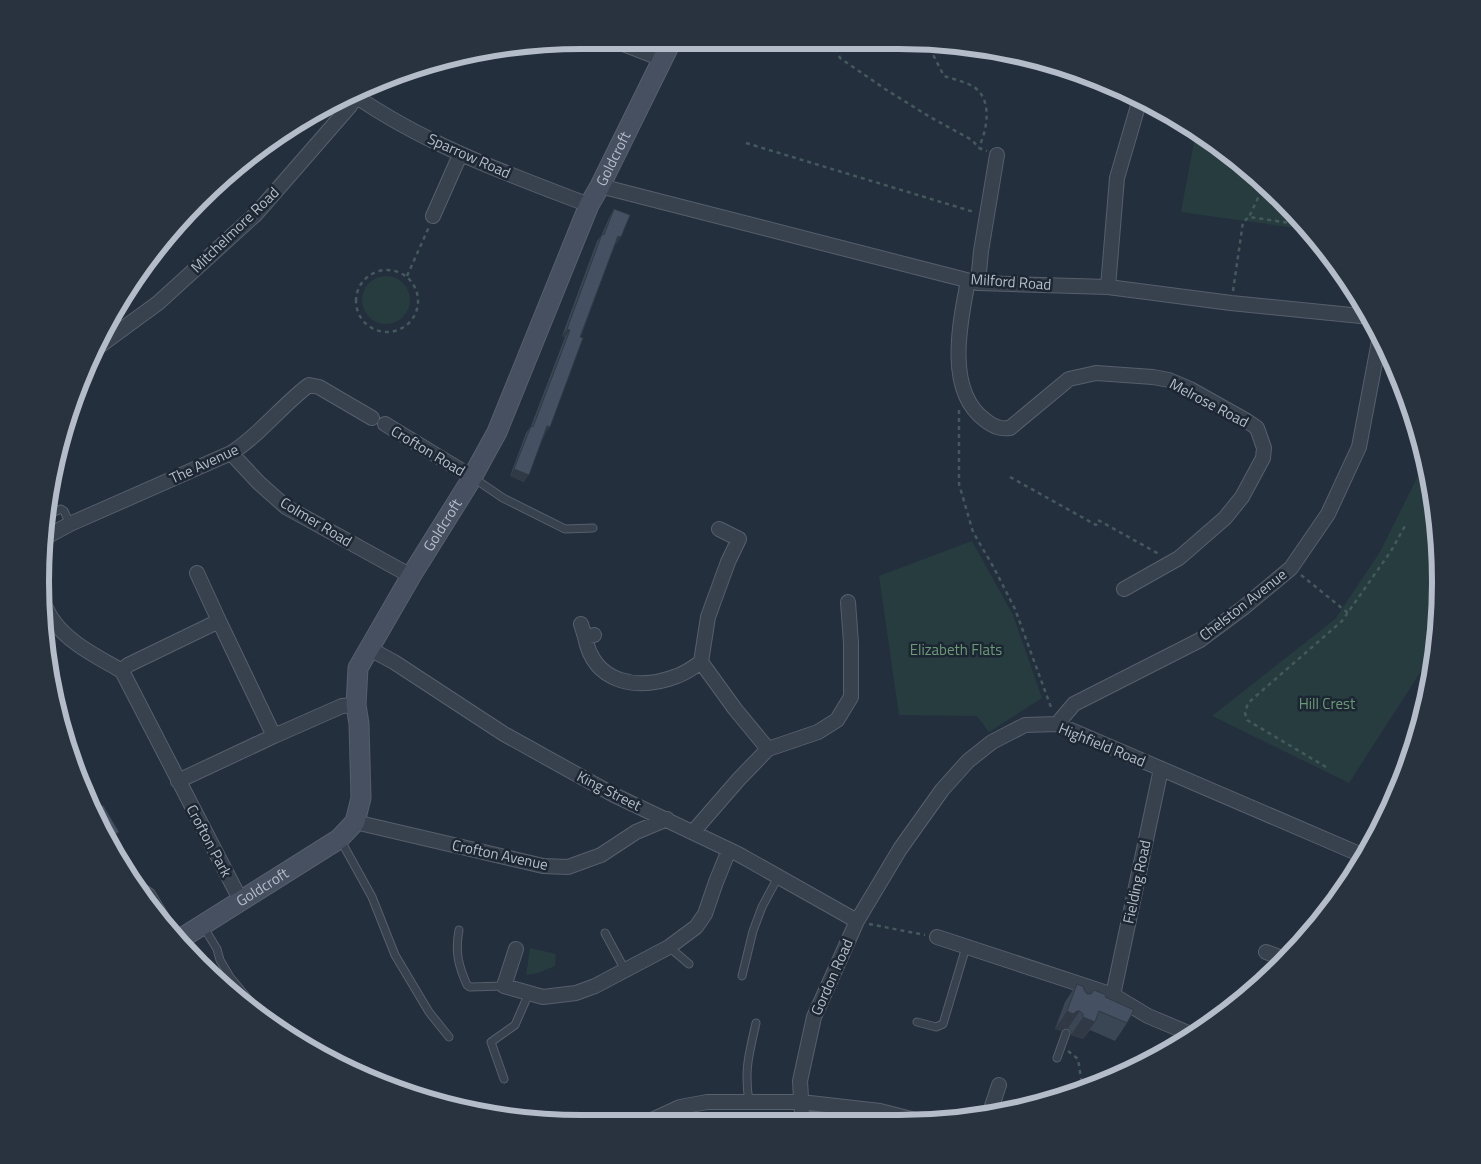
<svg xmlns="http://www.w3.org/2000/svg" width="1481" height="1164" font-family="'Titillium Web',sans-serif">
	<rect width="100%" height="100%" fill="#242f3e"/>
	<!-- green -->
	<path fill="#263c3f" d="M1196,131L1256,174L1310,230L1181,212Z
		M362 300a24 24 0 1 1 48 0a24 24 0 1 1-48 0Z
		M1425,462L1436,511L1440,617L1434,651L1349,783L1212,716L1335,619L1380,552Z
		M972,541L1013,615L1042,698L989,732L977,716L899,715L879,576Z
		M530,948L556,954L555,966L538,973L526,975Z"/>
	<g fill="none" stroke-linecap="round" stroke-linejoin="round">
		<!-- lane casing -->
		<g stroke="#565f6c" stroke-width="9">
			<path id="lane" d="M472,477L503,498L565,529L593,528
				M49,511L54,512L61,509L64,511L70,524
				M340,839L372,897L395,955L429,1012L449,1037
				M119,850L135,876L139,888H144L151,893L179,939
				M203,926L217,949L220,960L230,977L263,1017
				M459,930C455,951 458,965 467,985L470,987L504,986
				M605,933L625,970
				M669,947L689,964
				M742,976L753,931L762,907L778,877
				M917,1022L936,1027L943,1024L966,947
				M1057,1058L1066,1033
				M504,1079L491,1042L515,1025L529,993
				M749,1102C744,1070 749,1054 756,1023"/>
		</g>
		<!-- street casing -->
		<g stroke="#565f6c" stroke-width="16">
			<path id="street" d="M613,40L662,59
				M354,95C426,145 508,174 589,205
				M600,186L978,283L1108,287L1231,303L1371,317
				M433,216L460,155
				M968,281C960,322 945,391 985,420C994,427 1000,429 1010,428L1069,379L1096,373L1153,377L1169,380L1190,389L1247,421L1257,428L1264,448L1263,458L1242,497L1225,518L1179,558L1124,589
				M978,283L981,251L997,155
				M1108,287L1117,178L1140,99
				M98,347L158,303L256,214L350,106L356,96
				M385,424L472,477
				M231,453L259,483L286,507L411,576
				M719,529L739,539L728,562L708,617L701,662L735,709L768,749
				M46,537L70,524L231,453C260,435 281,406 309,385L319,387L372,418
				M42,601C46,607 48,613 52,619C68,643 98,657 122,671L241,901
				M219,621L274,736L342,706L356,705
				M581,624L585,637
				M594,635L585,637C594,684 638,691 677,676C686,673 694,667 701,662
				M368,648L394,662L504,734L614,795L738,854L857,921
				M122,671L128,665L219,621L197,573
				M1057,724L1074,704L1200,640L1243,608L1291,568L1328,514L1359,447L1380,336
				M1161,769L1113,995L1148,1016L1193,1035
				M178,781L274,736
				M355,822L543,866L568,867L601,855L636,832L667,819
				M693,832L739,779L768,749L818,732L837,720L851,697V643L848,602
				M937,937L1113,995
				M516,949L504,986L543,997L576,993L595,986L669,947L696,927L705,914L716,882L729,850
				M1266,952L1285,959
				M990,1112L999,1085
				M801,1123L802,1115L800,1081L814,1017L857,921L900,849L942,790L968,761L992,742L1025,725L1057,724L1364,856
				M643,1124L680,1107L707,1102H801L880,1111L927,1123"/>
		</g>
		<!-- secondary casing -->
		<g stroke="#565f6c" stroke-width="21">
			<g id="secondary">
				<path id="s1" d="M177,941L339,839L355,822L361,798L359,724L356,705L358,668L411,576L469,483L497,432L589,205L600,186L672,40"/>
			</g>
		</g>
		<!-- path -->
		<path stroke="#44595c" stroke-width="2.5" stroke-dasharray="4 4" stroke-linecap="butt" d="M839,41L836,48L840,58L885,89L930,117L972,140L979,148L987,151
			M926,41L944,76C953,79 966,82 974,87C993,100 987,130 979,147
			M746,143L974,212
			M1265,183L1249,217L1297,224
			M356 301a31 31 0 1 1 62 0a31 31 0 1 1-62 0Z
			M407,276L429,227
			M1233,291L1243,222L1249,217
			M959,410V484L973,532L994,568L1015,609L1052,710
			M1010,477L1096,525L1098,520L1159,554
			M1301,575L1348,613
			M1326,767L1247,720L1245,713L1248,703L1342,621L1391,551L1405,526
			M869,924L925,935
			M1068,1051L1078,1059L1083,1091"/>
		<!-- lane -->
		<use href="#lane" stroke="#38414e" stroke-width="7"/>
		<!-- street -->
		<use href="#street" stroke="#38414e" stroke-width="14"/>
		<!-- secondary -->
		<use href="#secondary" stroke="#465061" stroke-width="19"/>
	</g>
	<!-- wall -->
	<path fill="#3b4654" d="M614,209L621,237L616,244H615L545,434L524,482L510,476L526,433L531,426L565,337L562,336L597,241L601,236L610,216Z
		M1077,984L1087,994L1105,997L1127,1023L1115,1041L1090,1030L1083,1039L1071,1035V1032L1068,1028H1065L1061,1031L1055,1029L1065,1002Z"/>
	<!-- shaded-wall -->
	<path fill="#303945" d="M618,236L621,237L616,244L613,243Z
		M567,329L570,330L565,337L562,336Z
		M547,426L550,427L545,434L542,433Z
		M514,469L529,475L524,482L510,476Z
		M119,832L112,843L109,844L107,839Z
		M166,912L161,920L158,917Z
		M1067,1011H1080L1068,1028H1065L1061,1031L1055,1029Z
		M1083,1017L1095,1022L1083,1039L1071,1035Z"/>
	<!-- building -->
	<path fill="#455162" stroke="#303945" d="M614,209L630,215L621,237L618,236L580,337L583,338L550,427L547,426L529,475L514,469L531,426L533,427L570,330L567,329L602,234L604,235Z
		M103,805L119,832L107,839L95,810Z
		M107,840L126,871L113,853Z
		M157,897L166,912L158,917L148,903Z
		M1077,984L1084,987V990L1087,994H1091L1094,990L1106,995L1105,997L1134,1010L1127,1023L1099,1011L1095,1022L1083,1017V1014L1080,1011H1077L1073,1014L1067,1011Z"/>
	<g text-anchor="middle" stroke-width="5" stroke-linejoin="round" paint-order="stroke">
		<!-- street labels -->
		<g font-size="15" fill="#b4bcc9" stroke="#1d2633">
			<text transform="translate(469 156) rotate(24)" y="5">Sparrow Road</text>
			<text dy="5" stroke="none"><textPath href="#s1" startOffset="941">Goldcroft</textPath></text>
			<text transform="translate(235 230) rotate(-44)" y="5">Mitchelmore Road</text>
			<text transform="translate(1011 282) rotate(4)" y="5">Milford Road</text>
			<text transform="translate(1209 403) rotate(28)" y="5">Melrose Road</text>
			<text transform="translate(428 451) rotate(31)" y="5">Crofton Road</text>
			<text transform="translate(204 464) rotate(-25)" y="5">The Avenue</text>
			<text transform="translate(316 522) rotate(31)" y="5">Colmer Road</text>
			<text dy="5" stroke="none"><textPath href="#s1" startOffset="536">Goldcroft</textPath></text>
			<text transform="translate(1243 605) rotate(-38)" y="5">Chelston Avenue</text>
			<text transform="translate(1102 745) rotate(22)" y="5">Highfield Road</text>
			<text transform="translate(609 791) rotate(27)" y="5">King Street</text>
			<text transform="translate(209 841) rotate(62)" y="5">Crofton Park</text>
			<text transform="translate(500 855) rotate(12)" y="5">Crofton Avenue</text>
			<text transform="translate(1137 882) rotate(-78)" y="5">Fielding Road</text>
			<text dy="5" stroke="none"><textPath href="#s1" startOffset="101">Goldcroft</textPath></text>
			<text transform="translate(832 977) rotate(-66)" y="5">Gordon Road</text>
		</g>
		<!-- park labels -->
		<g font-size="15" fill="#6b9a76" stroke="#1d2633">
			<text x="956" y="655">Elizabeth Flats</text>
			<text x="1327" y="709">Hill Crest</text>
		</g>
	</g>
	<!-- crop -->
	<path d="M0 0H1481V1164H0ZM582 49H899A533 533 0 0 1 1432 582V582A533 533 0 0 1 899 1115H582A533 533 0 0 1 49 582V582A533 533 0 0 1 582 49Z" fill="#29323f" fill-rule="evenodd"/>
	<path fill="none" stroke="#b4bcc9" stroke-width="6" d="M582 49H899A533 533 0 0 1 1432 582V582A533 533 0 0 1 899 1115H582A533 533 0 0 1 49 582V582A533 533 0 0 1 582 49Z"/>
</svg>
